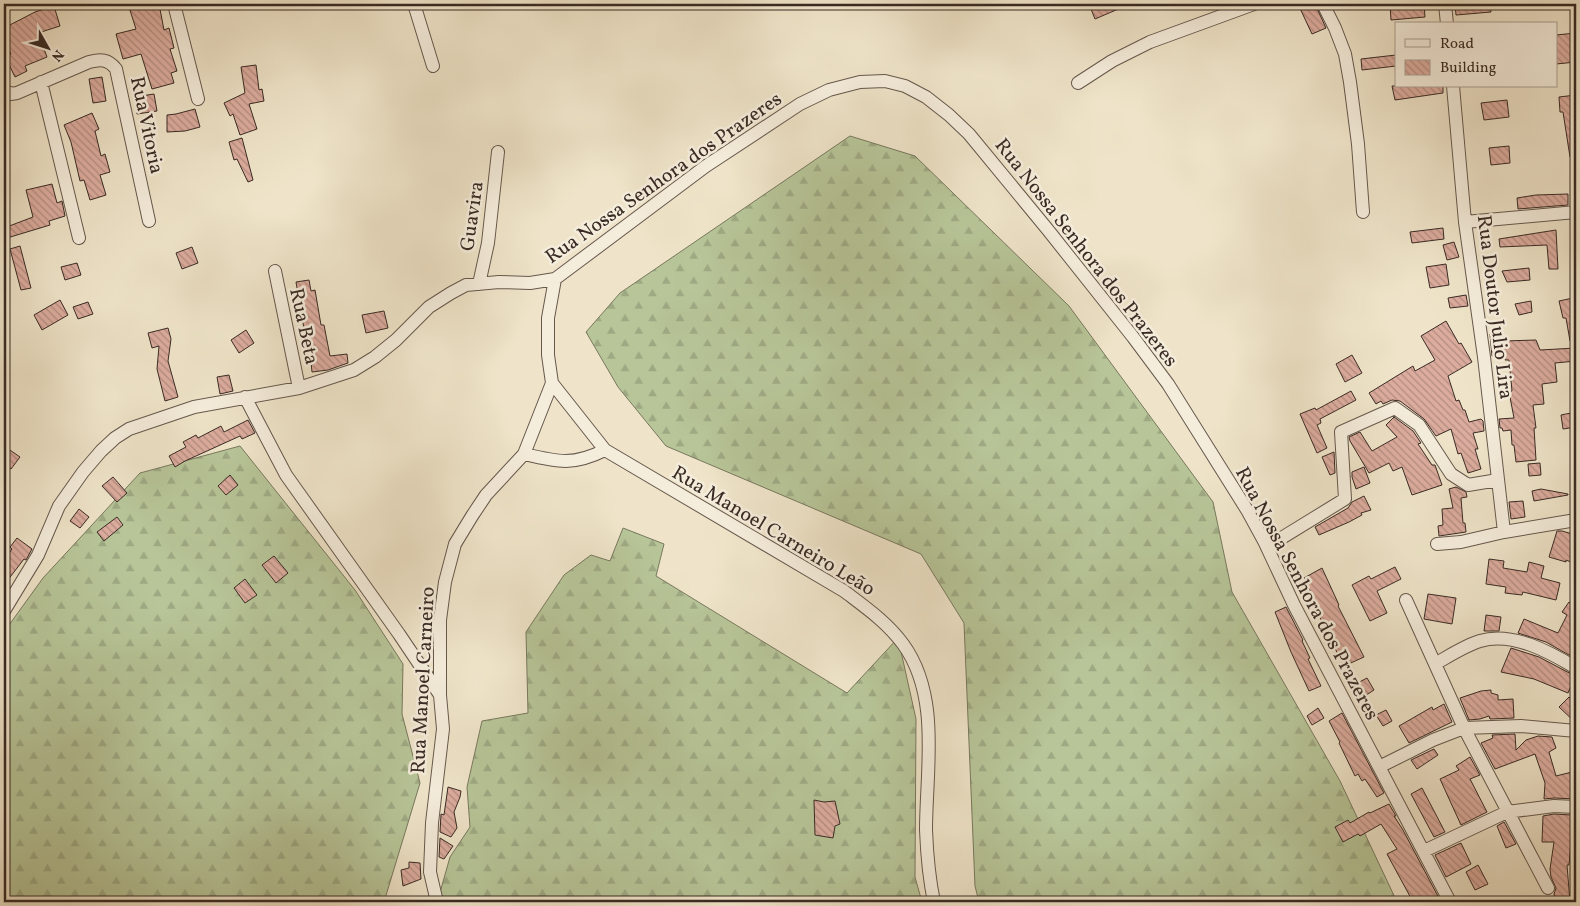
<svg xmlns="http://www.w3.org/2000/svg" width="1580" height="906" font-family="Vollkorn,serif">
	<defs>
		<pattern id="forest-firs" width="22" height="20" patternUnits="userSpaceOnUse" patternTransform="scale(1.25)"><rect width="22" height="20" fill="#b7c598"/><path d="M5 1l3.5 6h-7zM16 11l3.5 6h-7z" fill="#9ea983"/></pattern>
		<pattern id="building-back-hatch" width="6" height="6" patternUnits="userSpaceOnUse" patternTransform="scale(1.25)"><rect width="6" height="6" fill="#dcac9e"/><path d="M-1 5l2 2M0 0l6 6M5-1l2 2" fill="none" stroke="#b38c81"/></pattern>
	</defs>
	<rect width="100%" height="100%" fill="#efe4c9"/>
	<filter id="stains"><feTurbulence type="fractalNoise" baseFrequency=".004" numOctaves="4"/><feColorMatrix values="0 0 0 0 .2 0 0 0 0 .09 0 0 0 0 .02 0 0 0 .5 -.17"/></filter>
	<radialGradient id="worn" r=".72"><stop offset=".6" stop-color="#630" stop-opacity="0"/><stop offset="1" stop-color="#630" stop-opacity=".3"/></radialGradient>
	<!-- forest -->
	<path fill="url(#forest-firs)" stroke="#78785e" d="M850,136L915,156L1069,306L1213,502L1232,592L1340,781L1397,902H979L975,886L964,623L921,554L666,446L618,387L586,332L620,293Z
		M240,446L355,590L403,664L402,714L420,783L384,902H4V632L43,578L140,473Z
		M623,528L664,544L656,576L847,693L898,638L916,719L915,877L922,902H442L439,896L450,857L470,827L467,787L482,721L528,713L526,632L564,575L591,555L610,561Z"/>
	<!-- building -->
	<path fill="url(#building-back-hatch)" stroke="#392a24" d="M128,4H159L164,30L169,28L174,48L170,49L177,71L171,73L174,83L152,89L141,54L123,59L116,34L136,29Z
		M1089,4H1130L1095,19Z
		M1298,4H1315L1326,28L1312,34Z
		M1390,4H1424L1425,17L1391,20Z
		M1455,4H1490L1491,12L1456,15Z
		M54,6L60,26L38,33L47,57L25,66L27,71L15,77L5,56L11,54L4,39V28L35,12Z
		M1576,33V62L1556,64V35Z
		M1396,55V66L1362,70L1361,59Z
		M256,65L259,90L262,89L264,101L249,104L257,129L240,135L233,114L230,116L224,103L245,93L241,67Z
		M102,77L106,101L93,103L89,79Z
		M1392,86H1443V93L1395,100Z
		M154,94L157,111L137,114L135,97Z
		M1576,95V156L1570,157L1563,112H1560L1559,97Z
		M1507,100L1509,117L1484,120L1481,103Z
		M195,109L200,127L185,131L167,132V115L176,114Z
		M92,113L99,129L95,131L101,156L105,154L110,172L100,175L106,195L90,200L84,180L80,181L71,142L64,125Z
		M242,138L253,180L248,182L237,159L234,160L229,142Z
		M1509,146L1510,163L1491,165L1489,148Z
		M52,184L57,203L62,201L65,216L49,221L50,225L7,238L4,228L33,217L26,190Z
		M1568,194V205L1518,209L1517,198L1536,195Z
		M1443,228L1444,239L1412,243L1410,232Z
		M1556,230L1558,269H1549L1547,245L1500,247L1499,239Z
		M1454,242L1459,257L1447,260L1443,245Z
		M20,246L31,288L21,290L10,249Z
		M192,247L198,263L182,269L176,253Z
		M77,263L81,275L65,280L61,267Z
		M1446,264L1449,285L1430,288L1426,267Z
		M1529,268L1530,280L1507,282L1502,271Z
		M309,280L311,291L315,290L321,325H324L330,356L347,354L348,363L328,370L312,372L310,352H308L296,282Z
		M1466,295L1468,306L1450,308L1448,298Z
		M1573,298L1576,312V340L1570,341L1566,318H1563L1559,301Z
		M60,300L68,315L42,330L34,315Z
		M1531,301L1532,312L1519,315L1515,304Z
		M88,302L93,314L78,319L73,307Z
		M384,311L388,328L366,333L362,315Z
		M1446,321L1459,344L1461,343L1472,362L1448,376L1456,401L1459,400L1463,410H1465L1469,422L1481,419L1483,421L1484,431L1473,433L1478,449H1475L1481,469L1468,473L1461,453L1458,454L1451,429L1436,436L1424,419L1400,401L1392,400L1383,404L1381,401L1376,404L1369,393L1413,366L1415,371L1435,360L1421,336Z
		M168,328L171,339L168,361L178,397L165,401L157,369L159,346L152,348L148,333Z
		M246,330L254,343L239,353L231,340Z
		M1503,333L1504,341L1536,340L1540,350L1576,348V361L1555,363L1557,382L1542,384L1544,404L1533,405L1536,428H1534L1536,460L1516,462L1514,445H1512L1511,430L1503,431L1502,428H1500L1499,419L1514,418L1509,392L1512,391L1509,360H1505L1504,355L1492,356L1490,334Z
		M1352,355L1362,373L1345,382L1336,364Z
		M229,375L233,391L220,394L217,377Z
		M1351,391L1356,400L1320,419L1321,423L1317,425L1327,448L1317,453L1300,414L1315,408L1316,410Z
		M1576,412V427L1563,429L1561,415Z
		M1394,417L1413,431L1421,443L1418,444L1432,465H1435L1442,485L1412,495L1402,467L1393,471L1389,463L1369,473L1350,441L1349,437L1360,432L1372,451L1397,437L1386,425Z
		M248,420L255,433L242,439L240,436L185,461L175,467L169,456L186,447L183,442L196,435L198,438L221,426L224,432Z
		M4,446L20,457L11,469L4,464Z
		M1334,452L1335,473L1330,475L1322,457Z
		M1540,463L1541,475L1529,476L1528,464Z
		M1364,467L1370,483L1356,489L1352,477V472Z
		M230,475L238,485L226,495L218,486Z
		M113,477L127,493L117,502L102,486Z
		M1456,487L1466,492L1467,497L1461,498L1463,523H1465L1466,532L1439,536L1438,526L1443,525L1442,509L1453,508L1449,489Z
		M1541,489L1568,494V495L1534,501L1532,491Z
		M1364,496L1371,510L1361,513L1362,515L1349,522L1319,535L1315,527L1348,508L1352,502Z
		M1523,501L1525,517L1511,519L1509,502Z
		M79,509L89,517L80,528L70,521Z
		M117,517L123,525L104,541L97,532Z
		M1557,531H1562L1576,535V564L1566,560V562L1549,557Z
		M17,538L32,549L26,560L24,559L4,585V560L12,549L10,547Z
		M274,556L288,573L276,583L262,565Z
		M1489,559L1504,561L1503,568L1527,572L1529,562L1544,566L1541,578L1560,583L1556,600L1523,592L1522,595L1505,593L1506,587L1486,584Z
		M1395,567L1401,579L1377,591L1387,613L1370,621L1352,585L1369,576L1371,579Z
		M1322,568L1339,605L1338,606L1364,657L1344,666L1326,631L1313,602L1315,601L1304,578Z
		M245,579L257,595L245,603L234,588Z
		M1428,594L1456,598L1452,624L1424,619Z
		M1576,597V659L1546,642L1518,633L1524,619L1558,633L1567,615L1562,612L1569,602L1573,604Z
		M1286,607L1303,640L1302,641L1310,658L1308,659L1321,686L1309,691L1291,652L1275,612Z
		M1486,615L1501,617L1499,631H1484Z
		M1511,648L1539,657L1575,676L1568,693L1534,679L1501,672Z
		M1367,678L1374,690L1360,699L1352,686Z
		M1491,690V693L1498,695V700L1513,699L1514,718L1490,719L1489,716L1480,719L1469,720L1460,698L1481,691Z
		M1569,697L1576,704V723L1559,707Z
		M1444,704L1452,722L1409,743L1399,726L1432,707L1433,710Z
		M1318,708L1324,718L1312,725L1307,716Z
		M1386,710L1392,721L1383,726L1376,715Z
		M1342,713L1384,793L1377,797L1365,779L1362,781L1358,774L1355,776L1339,743L1340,742L1329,721Z
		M1515,734L1516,750L1526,740L1538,736L1552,737L1556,748L1549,752L1556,776L1576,771V799L1554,798L1544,799L1545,783L1535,754L1495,769L1481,743L1493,738L1492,735Z
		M1434,749L1438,755L1417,769L1411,760Z
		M1470,757L1480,775L1470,779L1487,812L1461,825L1440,779L1459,770L1456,766Z
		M448,787L461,791L460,797L454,812L457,828L451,837L440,832L441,814L444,815Z
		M1422,788L1445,832L1434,837L1411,794Z
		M814,800L824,802L835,801L840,824L835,826L833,838L815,835Z
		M1389,804L1396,816H1394L1403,830L1441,902H1418L1416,898L1412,900L1387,854L1397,849L1381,824L1360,836L1358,834L1343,842L1335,827L1348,820L1350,823L1369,812L1370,813Z
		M1554,814L1571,815L1572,831L1569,865H1567L1570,902H1555L1554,894L1556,888L1551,877L1550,869L1554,842H1542L1543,816Z
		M1504,822L1516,844L1506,848L1497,826Z
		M440,838L453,846L444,859L439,857Z
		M1461,843L1471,864L1446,877L1435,855Z
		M409,862L420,863L421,879L403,886L401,870L409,868Z
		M1478,865L1488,884L1475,890L1466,872Z"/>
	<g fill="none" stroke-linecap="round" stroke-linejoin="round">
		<!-- minor casing -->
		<g stroke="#66584d" stroke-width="14">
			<path id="minor" d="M174,4L198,99
				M414,4L433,66
				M1323,4L1335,28L1345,54L1350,82L1358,144L1363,212
				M1445,4L1447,24
				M41,82L79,238
				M1078,83L1112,61L1150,42L1254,4
				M1453,86L1465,222L1484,357L1504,532
				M4,90L11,94L17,93L89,62C101,59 108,59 116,69L149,221
				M1465,222L1576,212
				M275,271L299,388
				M555,279L548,318V355L552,383L605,450L844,591C865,607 887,622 903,644C941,696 926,770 926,830C927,855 929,878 934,902
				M479,284L488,243L498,152
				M245,397L286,475L399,634L440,695
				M524,454C558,462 573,466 605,450
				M1437,544L1461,542L1504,532L1576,520
				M1267,547L1345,499L1341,432L1395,408L1419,425L1451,474L1468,485L1498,480
				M1406,600L1464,728L1548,888
				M4,611L38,555L59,506L83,472L101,451L115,438L129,429L194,407L299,388L354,370L375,357L396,340L429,307L451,293L466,285L499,282L530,283L555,279L706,166L800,104L829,90L860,82L885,81L905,86L926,97L949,115L969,134L1048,230L1133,337L1168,384L1247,510L1265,543L1294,605L1450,902
				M1435,664C1449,656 1464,646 1480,641C1512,631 1550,652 1576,668
				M1379,767L1433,740L1464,728L1521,726L1576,731
				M1424,851L1507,812L1554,806L1576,807
				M437,902L430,872L432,823L443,729L440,695V620L445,582L455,544L472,516L486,495L524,454L552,383"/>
		</g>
		<!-- minor -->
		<use href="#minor" stroke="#f5eddc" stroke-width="12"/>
	</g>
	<g text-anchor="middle" stroke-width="5" stroke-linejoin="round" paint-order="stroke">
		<!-- street labels -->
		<g font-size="20" fill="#392a24" stroke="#f5eddc">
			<text transform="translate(148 125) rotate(78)" y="7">Rua Vitoria</text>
			<text transform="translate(663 177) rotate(-35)" y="7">Rua Nossa Senhora dos Prazeres</text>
			<text transform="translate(471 216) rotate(-82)" y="7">Guavira</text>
			<text transform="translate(1087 252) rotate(52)" y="7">Rua Nossa Senhora dos Prazeres</text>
			<text transform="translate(1496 307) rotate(83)" y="7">Rua Doutor Julio Lira</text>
			<text transform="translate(305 326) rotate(78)" y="7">Rua Beta</text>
			<text transform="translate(774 530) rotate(31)" y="7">Rua Manoel Carneiro Leão</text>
			<text transform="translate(1308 593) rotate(62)" y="7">Rua Nossa Senhora dos Prazeres</text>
			<text transform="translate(422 680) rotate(-87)" y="7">Rua Manoel Carneiro</text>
		</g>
	</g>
	<!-- margin -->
	<rect width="1580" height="906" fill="none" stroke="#efe4c9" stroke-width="20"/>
	<rect x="5" y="5" width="1570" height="896" fill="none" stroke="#392a24" stroke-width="2.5"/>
	<rect x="10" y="10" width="1560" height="886" fill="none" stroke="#392a24"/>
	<!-- legend -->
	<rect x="1395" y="22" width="162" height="65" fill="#f5eddc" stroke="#aa9f92"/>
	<rect x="1405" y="39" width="25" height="8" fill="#f5eddc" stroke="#aa9f92"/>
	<text x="1440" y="48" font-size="15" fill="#392a24">Road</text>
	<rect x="1405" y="60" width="25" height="15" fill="url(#building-back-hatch)" stroke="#aa9f92"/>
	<text x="1440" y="72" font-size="15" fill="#392a24">Building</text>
	<!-- north arrow -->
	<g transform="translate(48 48) rotate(129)" stroke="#f5eddc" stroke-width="4" paint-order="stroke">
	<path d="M0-4L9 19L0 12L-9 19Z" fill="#392a24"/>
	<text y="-8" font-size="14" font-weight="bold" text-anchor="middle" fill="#392a24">N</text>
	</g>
	<rect width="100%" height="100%" filter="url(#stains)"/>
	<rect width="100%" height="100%" fill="url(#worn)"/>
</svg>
